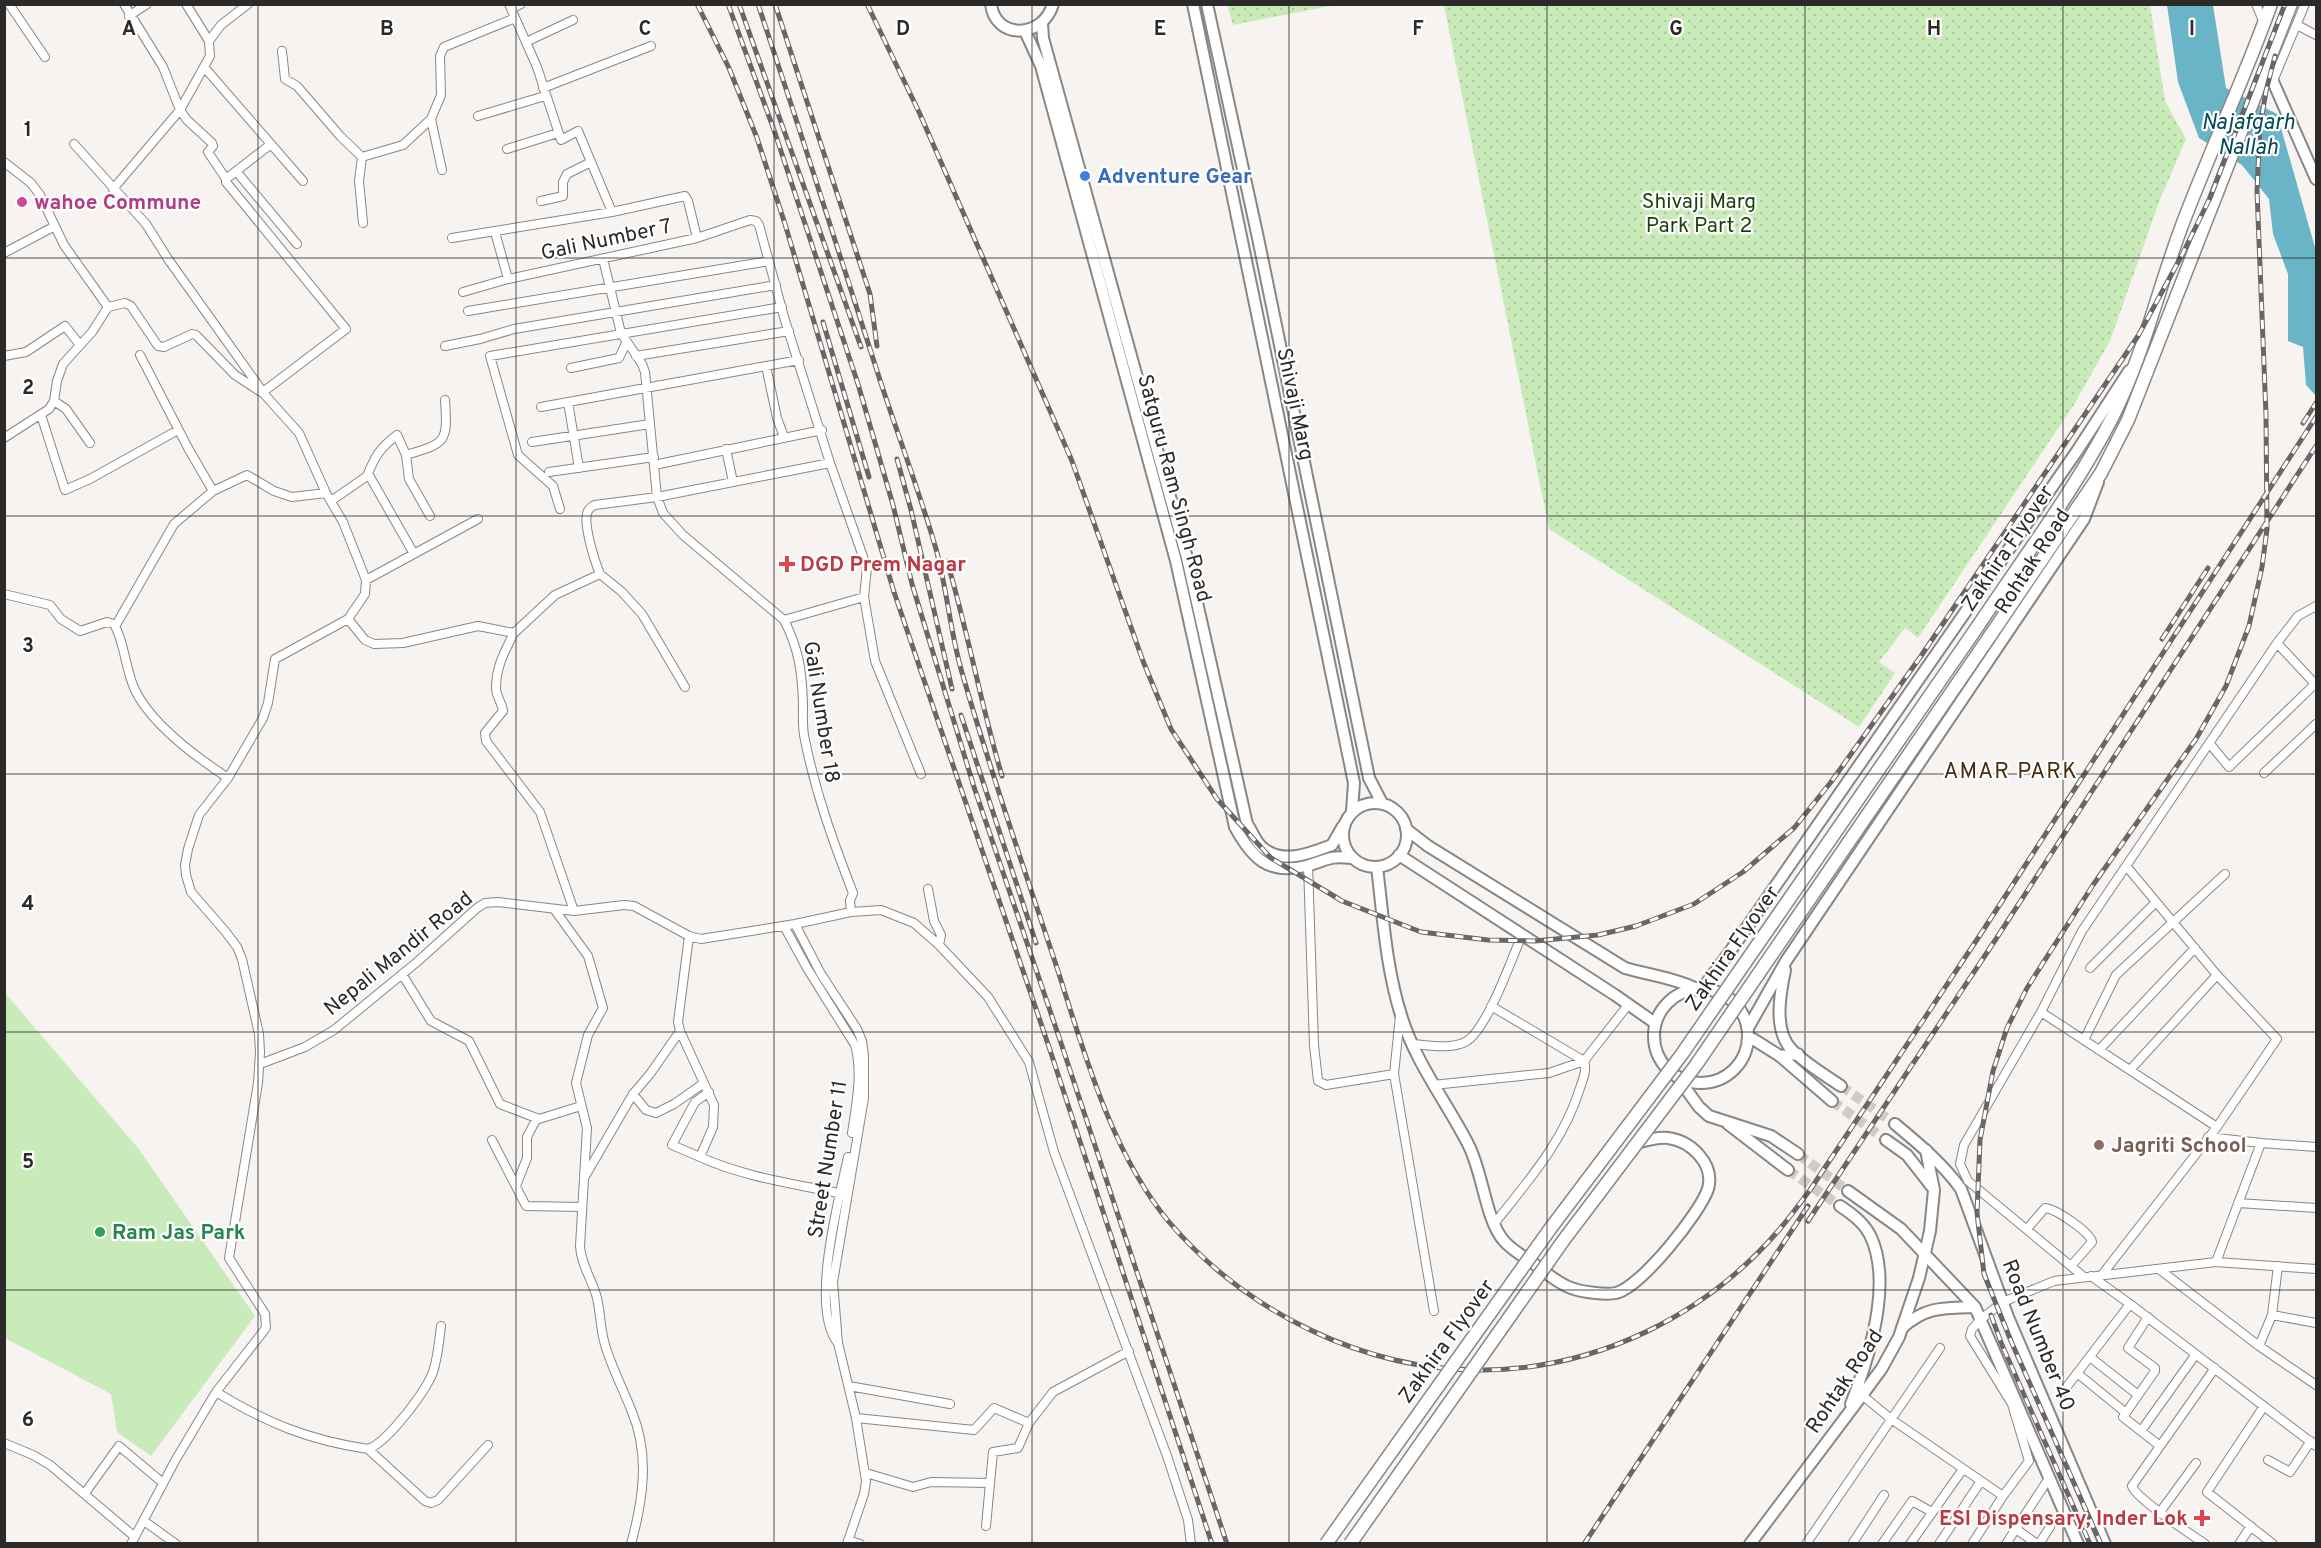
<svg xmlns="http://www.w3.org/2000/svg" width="2321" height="1548" font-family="Overpass,sans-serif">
	<defs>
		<pattern id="grass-dots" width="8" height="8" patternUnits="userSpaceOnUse" patternTransform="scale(1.5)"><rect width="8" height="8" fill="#c9ebba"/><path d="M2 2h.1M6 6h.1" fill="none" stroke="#adcaa0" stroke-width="1.8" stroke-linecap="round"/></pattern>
	</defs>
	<rect width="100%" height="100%" fill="#f7f3f0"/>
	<!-- grass -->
	<path fill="url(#grass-dots)" d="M1227,4H1335V5L1233,25Z
		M1444,5H2150L2165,101L2186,139L2159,202L2110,341L2075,403L1918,638L1905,628L1879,662L1895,673L1859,727L1549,529Z"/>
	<!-- garden -->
	<path fill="#c9ebba" d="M5,993L138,1148L255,1316L151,1456L117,1432L111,1394L5,1338Z"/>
	<!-- water -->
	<path fill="#69b5c7" d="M2167,5H2213L2226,88L2277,114L2316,251V396L2306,385L2303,347L2288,341V274L2273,234L2269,199L2242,165L2199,138L2178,82Z"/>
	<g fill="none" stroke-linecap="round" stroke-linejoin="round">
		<!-- tertiary-tunnel -->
		<path stroke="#cecbc8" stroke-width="10" stroke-dasharray="10 5" stroke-linecap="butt" d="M1832,1101L1886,1140
			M1788,1170L1840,1206"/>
		<!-- secondary-tunnel -->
		<path stroke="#cecbc8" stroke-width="10" stroke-dasharray="10 5" stroke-linecap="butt" d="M1841,1086L1895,1124
			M1798,1154L1848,1191"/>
		<!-- minor casing -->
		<g stroke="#8a8683" stroke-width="10">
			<path id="minor" d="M9,4L45,57
				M124,4L163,67L180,110L210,56L209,41
				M186,4L209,41L221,25L248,4
				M509,4L537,67L561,140L578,131L612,212L685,196L688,201L697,238
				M2256,4L2264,23
				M511,9L521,4
				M129,16L147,4
				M2297,25L2316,35
				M526,42L573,20
				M282,51L285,79L297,86L341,137L362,157
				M204,67L303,181
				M2273,81L2305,4
				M543,88L651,46
				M478,116L545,96
				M431,119L442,170
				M74,144L146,224L168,259L265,395L299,433L326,493L343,522L366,580L365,594L348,619
				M507,149L558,133
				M4,162L31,183L40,195L64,245L108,307
				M236,171L297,244
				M113,189L180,110L187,120L212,143L213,146L208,152L226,179
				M541,201L563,196V182L567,174L591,162
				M363,223L359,181L362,157L403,145L431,119L441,95L440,56L444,47L515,18
				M495,232L508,279
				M452,238L612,212
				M4,253L55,226
				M603,259L621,333L642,364L645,372L657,497L663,513L683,535L784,620C799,649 802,672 803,704C803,716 802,729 805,740C816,795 833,841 853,893L850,901L851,912
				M463,292L508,279L697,238L750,220L756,221L759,225L784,317L830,463L867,568L864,597L875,661L921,774
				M468,311L769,261
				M445,346L480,339L514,329L776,285
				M140,355L188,448L213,491
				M4,356L26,352L65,326L80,345
				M636,356L789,331
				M766,366L777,418L784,437
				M571,368L619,358L626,343
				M263,392L346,329L226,182V179L271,144
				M54,401L66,409L90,443
				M568,402L579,468
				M541,407L799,360
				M41,415L65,490L90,479L178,430
				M4,438L49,409L54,401L57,381L63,364L92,332L108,307L125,303L131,306L158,346L164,347L192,334L196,335L235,375L261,392
				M532,442L650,424
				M726,449L733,482
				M406,455C446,443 448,443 445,400
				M654,465L822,430
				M549,472L654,457
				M367,476C375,456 380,448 397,435L406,455L409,479L430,516
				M331,501L367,476L370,477L414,554
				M560,509L553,486L518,455L490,356L782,307
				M600,574C595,562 582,522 588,511C590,507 591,507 595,505L657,497L830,463
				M366,580L478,519
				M4,594L50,605L61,619L80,631L107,622L114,624C125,643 125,669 135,690C152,725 196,757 228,778L199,815L188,849L185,865L186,875L191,892L225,931L237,947L242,959L259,1034L260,1052L258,1083L229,1258L265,1314L266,1328L216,1392L175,1461L131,1544
				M784,620L864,597
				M116,625L174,524L213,491L247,475L274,491L292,497L326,493
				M514,633L555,595L600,574L622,592L642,614L685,687
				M2277,643L2316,685
				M2210,744L2229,767L2315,684
				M2264,773L2316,724
				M228,778L263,718L268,703L275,659L348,619L365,640L374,644L403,643L478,626L514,633C505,651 496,666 496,688C496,696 502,703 503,711L485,733L486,741L540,812L574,911
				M1308,865L1314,1045L1318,1081L1326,1085L1394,1074
				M928,889L934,921L941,935L939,945
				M554,909L588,956L603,1008L588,1035L576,1083L587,1128L580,1246C581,1265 592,1279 597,1298C601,1315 600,1331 606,1348C613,1370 624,1391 632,1412C650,1455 643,1500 631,1544
				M795,924L821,974L857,1029L862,1041L864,1056V1098L833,1282L838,1343L856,1418L866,1481L864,1494L847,1544
				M784,926L807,968L855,1045C863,1074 856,1105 852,1133
				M689,936L678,1022L680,1031L714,1105L713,1127L700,1157C744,1177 795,1184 843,1194
				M2090,968L2156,902
				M402,974L431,1021L469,1041L500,1104L539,1119L581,1106
				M1491,1006L1584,1061C1587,1071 1583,1079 1580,1088C1564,1141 1528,1181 1494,1224
				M2041,1012L2217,1127
				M1400,1016L1394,1074L1434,1311
				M2084,1040L2116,975L2225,874
				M1412,1044C1428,1045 1452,1050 1467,1041C1488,1027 1511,960 1522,935
				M2099,1050L2195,948
				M260,1064L305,1047L334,1030L417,962L477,908L485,903L498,902L574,911L624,905L634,906L689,936L701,939L795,924L851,912L881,910L914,923L939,945L988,997L1029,1062L1054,1152L1167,1456L1188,1520L1191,1544
				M2130,1070L2217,975
				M1433,1085L1549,1073L1584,1061L1628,1005
				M633,1094L646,1110L656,1113L674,1104L704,1083
				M2208,1137L2261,1143
				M492,1140L526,1206L582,1207
				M700,1157L672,1145L695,1102L709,1092
				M584,1178L633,1094L650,1074L680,1031
				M516,1186L527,1158V1137L537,1118
				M2238,1203L2316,1208
				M2027,1229L2045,1208C2056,1209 2090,1232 2092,1242L2071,1266
				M2216,1262L2316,1269
				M2278,1266L2272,1315L2316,1323
				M2159,1269L2259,1346L2316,1385
				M2091,1276L2130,1304L2316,1446
				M2101,1276L2217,1127L2277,1039L2217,975L2127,867
				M2084,1277L1968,1181L1960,1164L1964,1145L2041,1012L2082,931L2277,643L2298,616L2316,606
				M2148,1317L2128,1348L2155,1368V1371L2123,1417L2160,1446
				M837,1342C810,1306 839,1199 848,1157
				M2259,1346L2272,1315
				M2090,1357L2138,1395
				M2077,1373L2126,1413
				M849,1386L950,1404
				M216,1392C267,1423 308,1440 368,1449C387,1443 426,1391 433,1372C438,1357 439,1341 441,1326
				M2062,1393L2130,1304
				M1862,1395L1891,1419L2003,1496
				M2264,1406L2207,1492L2273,1544
				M856,1418L974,1430L994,1408L1029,1423
				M2141,1431L2196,1354
				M4,1443L33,1455L50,1465L135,1537
				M368,1449L425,1501L431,1503L438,1500L488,1445
				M2268,1460L2290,1472L2311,1441
				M866,1473L913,1487L931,1482L990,1483L986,1526
				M990,1483L993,1452L1018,1448L1029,1423L1053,1392L1129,1351
				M85,1493L119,1446L163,1483
				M2160,1512L2196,1463
				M144,1521L176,1544
				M2016,1529L2037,1544
				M848,1540L860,1544
				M1806,1544L1940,1348
				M1852,1544L1884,1495
				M1882,1544L1912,1501L1932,1512
				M1910,1544L1963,1469
				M1939,1544L1981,1481
				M1972,1544L2003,1496L2029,1461L2012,1404L1970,1336L1972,1329L1981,1319L2003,1302L2054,1281L2216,1262L2261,1143L2316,1147
				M2006,1544L2049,1478
				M2039,1544L2050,1527
				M2205,1544C2191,1534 2136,1499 2132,1486L2215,1368
				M2239,1544L2251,1526"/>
		</g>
		<!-- tertiary casing -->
		<g stroke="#8a8683" stroke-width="14">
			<path id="tertiary" d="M991,4C995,40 1043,39 1053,4
				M1042,24L1043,38L1187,558L1247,824C1252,831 1256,843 1263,848C1283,865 1311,853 1332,845L1343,826
				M1025,31L1041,66L1176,561L1235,827C1252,858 1268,875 1306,866C1326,861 1328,855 1351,858
				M2267,68L2316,179
				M1377,867C1383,916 1386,968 1401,1015C1415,1062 1446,1101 1468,1144C1483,1172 1485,1219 1504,1241C1512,1250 1524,1257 1533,1263C1545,1272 1557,1283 1571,1288C1581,1292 1606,1295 1616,1293C1641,1287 1700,1213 1708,1189C1715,1164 1691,1141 1668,1138C1657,1137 1647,1140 1637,1143
				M1748,1042L1753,1039L1780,1056L1832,1101
				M1728,1124L1788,1170
				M1886,1140L1907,1155L1932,1187
				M1840,1206C1852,1214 1863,1222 1870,1235C1893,1282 1869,1358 1851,1404
				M1750,1544L1863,1394L1882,1368L1899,1337L1919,1278L1930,1231L1934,1190L1926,1150"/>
		</g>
		<!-- secondary casing -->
		<g stroke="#8a8683" stroke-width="14">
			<path id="secondary" d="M1193,4L1354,783L1352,811
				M1207,4L1258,238L1369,778L1382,803
				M1343 835a32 32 0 1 1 64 0a32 32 0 1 1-64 0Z
				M1406,829L1428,846L1625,968C1649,975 1672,977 1695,988
				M1399,855L1615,995L1655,1023
				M1785,970C1780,994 1773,1031 1792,1050C1806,1064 1825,1075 1841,1086
				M1703,988L1729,953L2077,451L2129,371
				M1654 1036a47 47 0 1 1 94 0a47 47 0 1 1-94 0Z
				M1748,1028L1786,961L2084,519L2098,482
				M1780,1056L1798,1054
				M1678,1078L1699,1107L1709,1116L1771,1136L1798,1154
				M1895,1124C1919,1144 1943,1164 1961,1189L2008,1317L2105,1544
				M1848,1191L1901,1229L1975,1307L2078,1544
				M1902,1328C1926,1306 1945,1308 1975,1307"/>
		</g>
		<!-- primary casing -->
		<g stroke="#8a8683" stroke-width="15">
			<path id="primary" d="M1978,626C2024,557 2075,490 2113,416C2143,356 2158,290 2181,228C2209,153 2244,80 2271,4
				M1990,636L2101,473L2128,420L2291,4"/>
		</g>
		<!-- minor -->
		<use href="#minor" stroke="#fff" stroke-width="8"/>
		<!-- tertiary -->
		<use href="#tertiary" stroke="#fff" stroke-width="10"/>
		<!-- secondary -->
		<use href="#secondary" stroke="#fff" stroke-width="10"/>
		<!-- primary -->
		<use href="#primary" stroke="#fff" stroke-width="12"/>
		<!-- rail casing -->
		<g stroke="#696665" stroke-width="5">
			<path id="rail" d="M697,4L729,68L757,138L785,224L894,592L1050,1050L1212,1544
				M728,4L774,130L858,384L893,505L912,584L974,787L1061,1043L1227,1544
				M739,4L861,347
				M758,4C799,127 839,251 878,374C897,433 919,490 936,549C947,589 950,630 961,669C990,771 1025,871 1058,971C1085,1055 1112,1154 1169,1222C1246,1312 1365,1371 1483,1370C1597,1369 1705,1316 1779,1230C1790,1217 1800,1203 1810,1190L1982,932L2316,417
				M775,4L870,294L877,346
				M867,4L919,112L1072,461L1143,661L1171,729L1217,799L1271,858L1342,901L1421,932L1488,940L1535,941L1598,935L1636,926L1694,904L1743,872L1794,828L1831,782L1921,656L2138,336L2182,255L2210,198L2285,4
				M823,322L869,477
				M2303,423L2316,403
				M897,459L911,510L952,689
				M947,561C968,632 981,705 1002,776
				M2162,639L2208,568
				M961,715L1036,943
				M1808,1221L1994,942L2316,446
				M1991,1315L2002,1345L2090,1544
				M1584,1544L1808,1206
				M2101,1544L2011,1341L1984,1274L1977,1213L1980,1140L1993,1071L2007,1028L2027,988L2093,885L2196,739L2226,686L2249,626L2262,567L2267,529L2266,415L2257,191L2260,127L2266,91L2275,56"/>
		</g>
		<!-- rail -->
		<use href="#rail" stroke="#fff" stroke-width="3" stroke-dasharray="9" stroke-linecap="butt"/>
		<!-- primary-bridge casing -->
		<g stroke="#8a8683" stroke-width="15" stroke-linecap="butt">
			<path id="primary-bridge" d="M1326,1544L1550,1229L1682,1054L1978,626
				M1350,1544L1563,1241L1696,1065L1990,636"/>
		</g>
		<!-- primary-bridge -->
		<use href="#primary-bridge" stroke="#fff" stroke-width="12"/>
	</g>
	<!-- grid -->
	<path fill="none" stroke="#2c2a29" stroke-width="1.5" stroke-opacity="0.55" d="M258,4V1544M516,4V1544M774,4V1544M1032,4V1544M1289,4V1544M1547,4V1544M1805,4V1544M2063,4V1544M4,258H2316M4,516H2316M4,774H2316M4,1032H2316M4,1290H2316"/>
	<!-- markers -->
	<circle fill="#3f7fe0" stroke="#fff" stroke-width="2" cx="1085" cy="176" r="6"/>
	<circle fill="#d1479c" stroke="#fff" stroke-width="2" cx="22" cy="202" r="6"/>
	<g fill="#e0444e" stroke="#fff" stroke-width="2">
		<path d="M784 555h6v6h6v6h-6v6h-6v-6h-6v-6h6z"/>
		<path d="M2199 1509h6v6h6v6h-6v6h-6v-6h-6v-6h6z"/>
	</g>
	<circle fill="#8d6e63" stroke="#fff" stroke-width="2" cx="2099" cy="1145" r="6"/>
	<circle fill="#2e9e5b" stroke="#fff" stroke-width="2" cx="100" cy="1232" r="6"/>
	<g text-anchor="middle" stroke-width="4.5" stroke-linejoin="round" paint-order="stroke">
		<!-- shop labels -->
		<g font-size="21" font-weight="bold" fill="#366cbe" stroke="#fff" text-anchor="start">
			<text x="1097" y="183">Adventure Gear</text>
		</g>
		<!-- park labels -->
		<g font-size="21" fill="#1e3f0a" stroke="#fff">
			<text x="1699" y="208">Shivaji Marg<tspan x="1699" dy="24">Park Part 2</tspan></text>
		</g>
		<!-- hotel labels -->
		<g font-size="21" font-weight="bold" fill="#b23c85" stroke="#fff" text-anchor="start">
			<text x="34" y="209">wahoe Commune</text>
		</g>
		<!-- street labels -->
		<g font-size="21" fill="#2c2a29" stroke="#fff">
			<text transform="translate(606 239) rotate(-12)" y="7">Gali Number 7</text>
			<text transform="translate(1296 404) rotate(78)" y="7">Shivaji Marg</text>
			<text transform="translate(1175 488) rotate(75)" y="7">Satguru Ram Singh Road</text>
			<text transform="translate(2007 548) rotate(-56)" y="7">Zakhira Flyover</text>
			<text transform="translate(2032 561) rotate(-57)" y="7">Rohtak Road</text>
			<text transform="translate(822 712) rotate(81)" y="7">Gali Number 18</text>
			<text transform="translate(1732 948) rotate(-55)" y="7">Zakhira Flyover</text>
			<text transform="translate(398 953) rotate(-39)" y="7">Nepali Mandir Road</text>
			<text transform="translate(827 1159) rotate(-81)" y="7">Street Number 11</text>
			<text transform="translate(2039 1335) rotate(68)" y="7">Road Number 40</text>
			<text transform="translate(1446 1341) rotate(-54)" y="7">Zakhira Flyover</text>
			<text transform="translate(1844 1381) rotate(-56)" y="7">Rohtak Road</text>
		</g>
		<!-- health labels -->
		<g font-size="21" font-weight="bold" fill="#be3a42" stroke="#fff" text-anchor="start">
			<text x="800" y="571">DGD Prem Nagar</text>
			<text x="2188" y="1525" text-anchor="end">ESI Dispensary, Inder Lok</text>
		</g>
		<!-- education labels -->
		<g font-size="21" font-weight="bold" fill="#785e54" stroke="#fff" text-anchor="start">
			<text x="2111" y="1152">Jagriti School</text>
		</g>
		<!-- leisure labels -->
		<g font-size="21" font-weight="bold" fill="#27864d" stroke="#fff" text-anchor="start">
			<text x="112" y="1239">Ram Jas Park</text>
		</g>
		<!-- water labels -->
		<g font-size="22" font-style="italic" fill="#014957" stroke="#fff">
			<text x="2248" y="129">Najafgarh<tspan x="2248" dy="25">Nallah</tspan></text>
		</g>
		<!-- neighbourhood labels -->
		<g font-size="22" letter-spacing="1.5" fill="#472b0d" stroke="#fff">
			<text x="2011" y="778">AMAR PARK</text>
		</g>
	</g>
	<g font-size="20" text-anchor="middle" font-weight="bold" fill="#2c2a29" stroke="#fff" stroke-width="4.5" stroke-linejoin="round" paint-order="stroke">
		<text x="129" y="35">A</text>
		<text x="387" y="35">B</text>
		<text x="645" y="35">C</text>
		<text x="903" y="35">D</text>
		<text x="1160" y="35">E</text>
		<text x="1418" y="35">F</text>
		<text x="1676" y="35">G</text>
		<text x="1934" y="35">H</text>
		<text x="2192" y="35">I</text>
		<text x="28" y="136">1</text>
		<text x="28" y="394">2</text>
		<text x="28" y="652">3</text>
		<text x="28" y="910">4</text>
		<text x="28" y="1168">5</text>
		<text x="28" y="1426">6</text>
	</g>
	<!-- border -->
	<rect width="2321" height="1548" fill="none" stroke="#2c2a29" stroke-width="12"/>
</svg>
